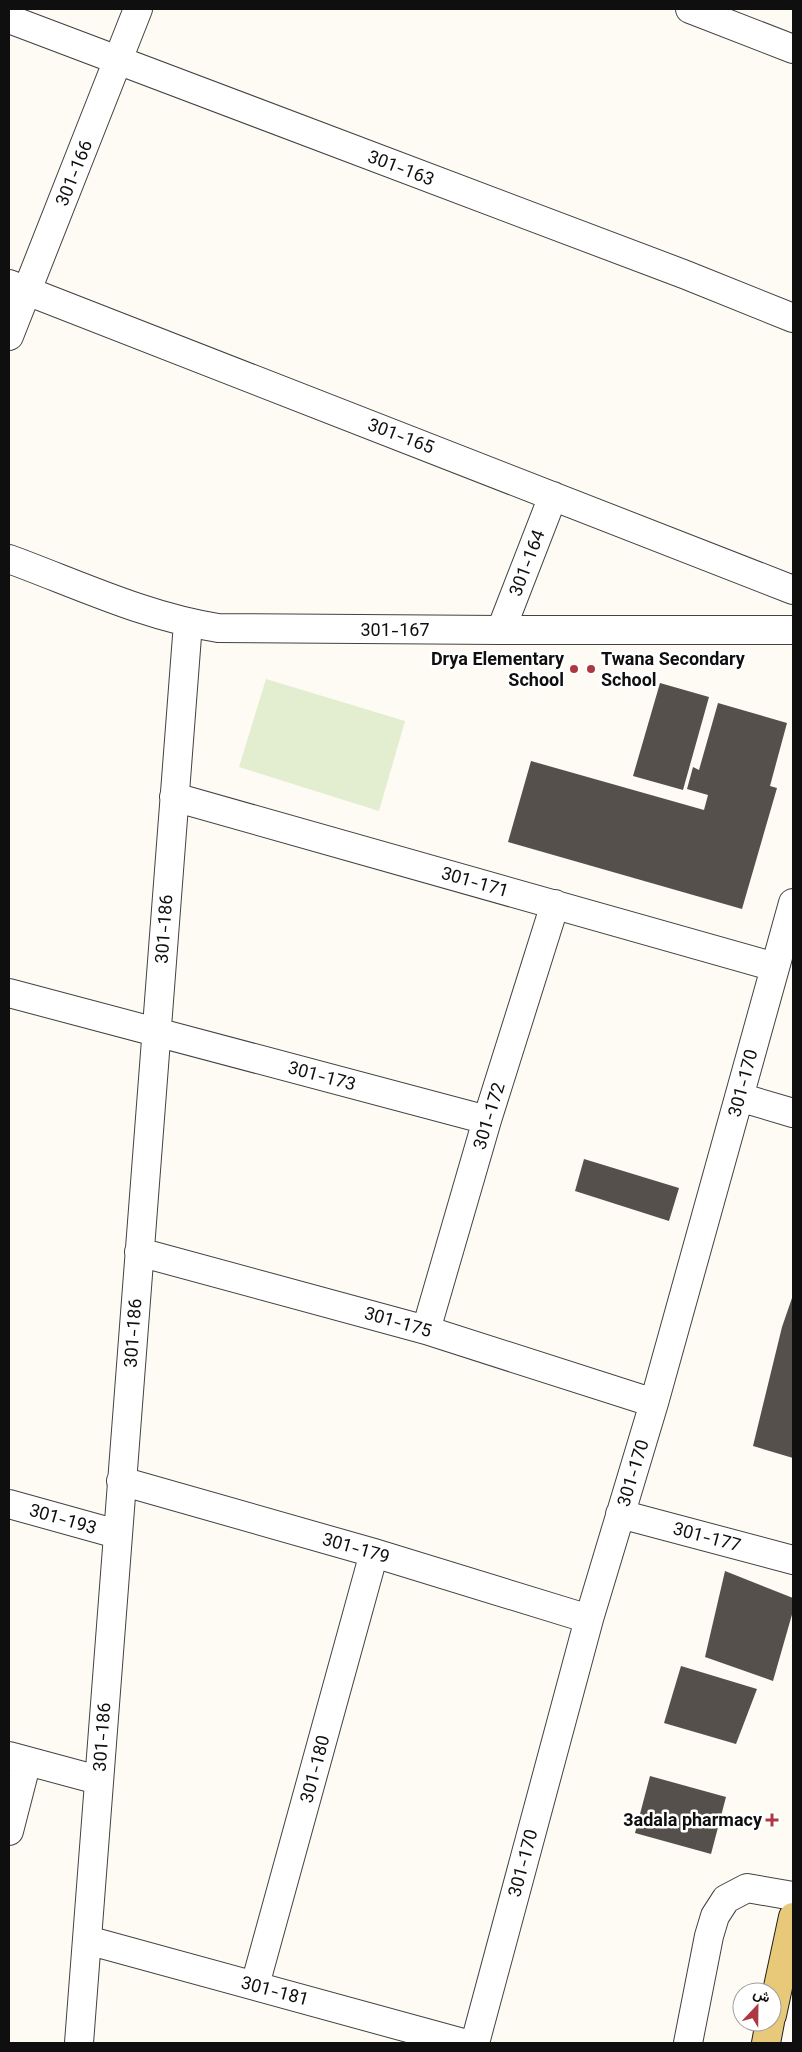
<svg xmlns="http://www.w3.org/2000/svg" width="802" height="2052" font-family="Georgia,Vazirmatn,serif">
	<rect width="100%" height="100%" fill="#fdfbf3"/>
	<!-- pitch -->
	<path fill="#e3edd0" d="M266,679L405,721L379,811L239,767Z"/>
	<!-- building -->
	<path fill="#56504d" d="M660,683L709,697L683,790L633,776Z
		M718,703L787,723L770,786L777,788L742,909L508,842L531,761L704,810L708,795L687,789L693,767L699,770Z
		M584,1159L679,1188L669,1221L575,1191Z
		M793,1295V1458L753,1446L782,1327Z
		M725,1571L793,1598V1611L773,1681L705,1657Z
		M681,1666L757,1689L736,1744L664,1723Z
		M650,1776L726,1797L711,1854L635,1833Z"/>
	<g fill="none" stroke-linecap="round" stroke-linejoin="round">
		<!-- minor casing -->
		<g stroke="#424242" stroke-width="30">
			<path id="minor" d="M690,9L793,49
				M9,19L686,275L793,318
				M9,284L793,590
				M9,336L138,9
				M9,559C77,584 146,617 218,628L501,630H793
				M501,630L553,496
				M174,797L775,967
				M9,993L487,1120
				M739,1097L793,1113
				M139,1252L426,1330L654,1403
				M426,1330L487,1120L555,904
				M121,1481L374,1553L589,1619
				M9,1504L117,1534
				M620,1514L793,1560
				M9,1756L98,1780
				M9,1831L27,1761
				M87,1940L463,2043
				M255,1985L374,1553
				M79,2043L188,623
				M475,2043L589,1619L654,1403L793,903
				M688,2043L709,1936L715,1916L726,1899L747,1888L793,1896"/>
		</g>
		<!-- major casing -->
		<g stroke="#202020" stroke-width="30">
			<path id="major" d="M772,2015L793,1917
				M766,2043L770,2022"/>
		</g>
		<!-- minor -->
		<use href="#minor" stroke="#fff" stroke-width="28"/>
		<!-- major -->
		<use href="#major" stroke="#e7c979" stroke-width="28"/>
	</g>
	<!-- markers -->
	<g fill="#ad3841" stroke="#fff" stroke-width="2">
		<circle cx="574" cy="669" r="5"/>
		<circle cx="591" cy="669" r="5"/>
		<path d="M769.5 1812.5h5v5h5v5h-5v5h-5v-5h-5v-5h5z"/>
	</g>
	<g text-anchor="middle" stroke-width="5" stroke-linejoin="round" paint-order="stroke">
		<!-- street labels -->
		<g font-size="18" fill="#0f0f0f" stroke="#fff">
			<text transform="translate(401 168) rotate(21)" y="6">301-163</text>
			<text transform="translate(74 173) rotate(-68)" y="6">301-166</text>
			<text transform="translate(401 436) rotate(21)" y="6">301-165</text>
			<text transform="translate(527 563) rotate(-69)" y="6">301-164</text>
			<text x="395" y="636">301-167</text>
			<text transform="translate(475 882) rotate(16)" y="6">301-171</text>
			<text transform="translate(164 929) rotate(-86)" y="6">301-186</text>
			<text transform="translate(322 1076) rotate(15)" y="6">301-173</text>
			<text transform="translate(743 1083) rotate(-75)" y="6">301-170</text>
			<text transform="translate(489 1116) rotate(-73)" y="6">301-172</text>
			<text transform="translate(398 1322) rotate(16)" y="6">301-175</text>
			<text transform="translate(133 1333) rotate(-86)" y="6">301-186</text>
			<text transform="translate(633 1473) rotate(-73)" y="6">301-170</text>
			<text transform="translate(63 1519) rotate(16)" y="6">301-193</text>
			<text transform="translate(707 1537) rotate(15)" y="6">301-177</text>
			<text transform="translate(356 1548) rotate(16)" y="6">301-179</text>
			<text transform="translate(102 1737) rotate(-86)" y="6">301-186</text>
			<text transform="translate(315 1769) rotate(-75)" y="6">301-180</text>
			<text transform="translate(523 1863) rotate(-75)" y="6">301-170</text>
			<text transform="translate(275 1991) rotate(15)" y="6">301-181</text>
		</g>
		<!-- poi labels -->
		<g font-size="18" font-weight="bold" fill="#0f0f0f" stroke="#fff" text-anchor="end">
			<text x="564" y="665">Drya Elementary<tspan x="564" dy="21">School</tspan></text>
			<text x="601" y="665" text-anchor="start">Twana Secondary<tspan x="601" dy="21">School</tspan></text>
			<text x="762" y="1826">3adala pharmacy</text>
		</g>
	</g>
	<!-- border -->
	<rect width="802" height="2052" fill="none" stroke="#0f0f0f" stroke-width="20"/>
	<!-- north arrow -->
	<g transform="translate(757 2007) rotate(22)"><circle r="24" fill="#ffffff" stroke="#9f9f9f"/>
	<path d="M0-4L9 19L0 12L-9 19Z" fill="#ad3841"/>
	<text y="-8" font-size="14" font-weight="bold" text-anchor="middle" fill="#0f0f0f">ش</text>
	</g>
</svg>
